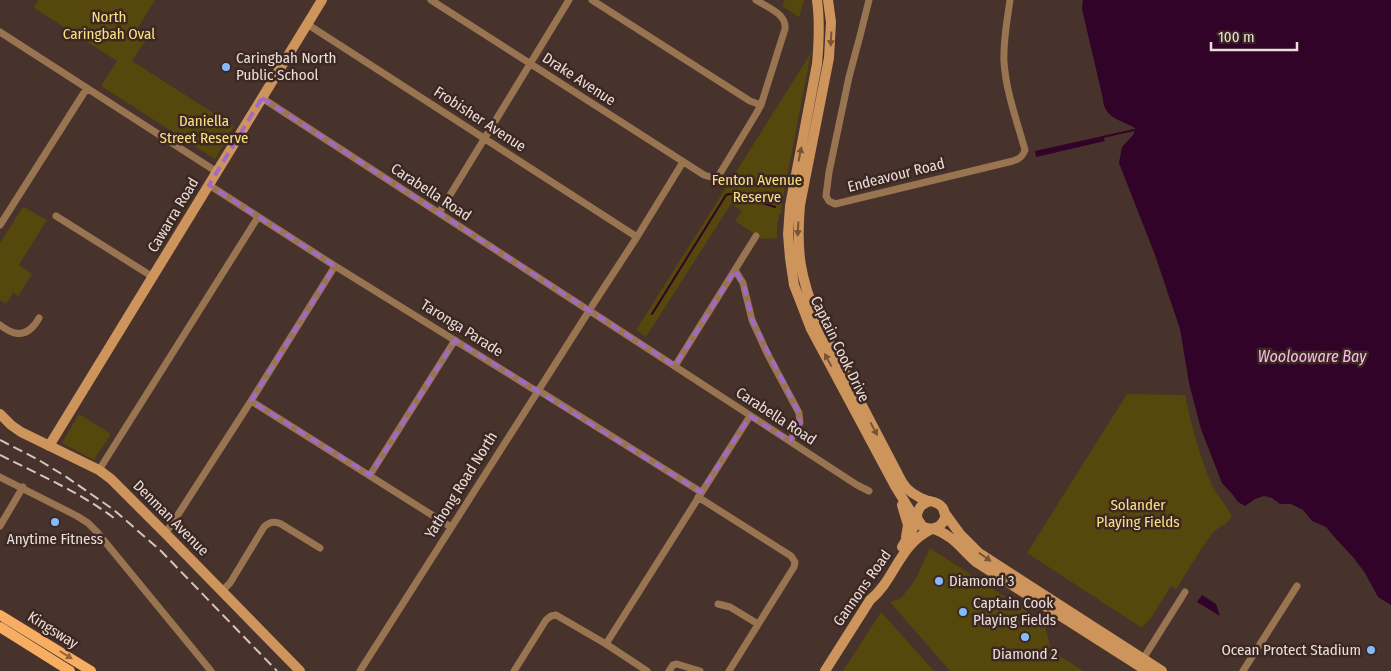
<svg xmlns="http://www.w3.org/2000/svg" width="1391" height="671" font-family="'Fira Sans Condensed',sans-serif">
	<rect width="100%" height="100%" fill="#47322c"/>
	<!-- green -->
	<path fill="#56470c" d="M38,0H155L136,31L147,38L132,61L234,126L215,159L101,86L117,61L34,8Z
		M785,0H804L799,17L782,6Z
		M811,53L784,193L781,214H779L777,230V238L762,239L735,221L742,211L731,204L646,337L636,330Z
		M24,207L47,220L19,265L32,274L18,296L13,293L6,304L0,300V243L22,208Z
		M1127,394L1185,395C1192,427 1200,458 1213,487C1216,494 1232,512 1231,516C1230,524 1217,527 1212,534C1199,551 1188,571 1176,589L1171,586L1151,618L1142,628L1027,553Z
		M79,414L111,434L94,460L62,443Z
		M930,548L1044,622L1051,650L1083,671H950L890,602L901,598L915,580Z
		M881,612L934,671H843Z"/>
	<!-- water -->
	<path fill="#320328" d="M1083,0H1391V605L1378,597L1365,573L1353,557L1337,540L1326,527L1312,521L1303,510L1291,504H1280L1272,498L1264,496L1255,499L1245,506L1238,502L1233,495L1222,483L1201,429L1189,383L1180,329L1155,255L1119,163L1122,147L1134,134L1135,128C1121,120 1104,118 1103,99L1082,9Z
		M1103,136L1105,141L1036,157L1035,151Z
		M1202,595L1216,604L1220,616L1197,602Z"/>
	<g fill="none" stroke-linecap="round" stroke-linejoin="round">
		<!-- stream -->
		<path stroke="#320328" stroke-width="2" d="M1103,137L1134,130
			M652,314L726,195L729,194H733L775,207"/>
		<!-- street -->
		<path stroke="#987451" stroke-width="7" d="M431,0L704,175L714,178L719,175L756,114L761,105L785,29C787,14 767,7 756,0
			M592,0L750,101L761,105
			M869,0L860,36L849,77L829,172L826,196L829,201L835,204L1013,161C1020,159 1023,156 1025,150C1017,121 1006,92 1004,62C1003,41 1007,21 1010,0
			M307,24L637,237
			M0,32L217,172
			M262,98L585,308
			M209,185L335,266L533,389L541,392L701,492
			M439,213L569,0
			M56,216L153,277
			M0,225L87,88
			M735,270L743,283L752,320L767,353L799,413L800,423L790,441
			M592,306L637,237L683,162
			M593,313L857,485L869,491
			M0,325C4,328 10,332 15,333C26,336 35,326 39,318
			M675,366L756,236
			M251,401L451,527
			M99,470L258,217
			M370,475L455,340
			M0,477L77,516L88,523L97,532L211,671
			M698,497L791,556L795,562L794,567L729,671
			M0,526L23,487
			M165,533L172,524L251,401L335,266
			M222,591L230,583L264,527C269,522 275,521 281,524L320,548
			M718,604L730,607L758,624
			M606,644L750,416
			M1143,659L1185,592
			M360,671L587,314
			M514,671L546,620L551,616L556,615L606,644L647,671
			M669,671L673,665L677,664L700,671
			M1243,671L1297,586"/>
		<!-- secondary -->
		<path stroke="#cd945c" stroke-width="10" d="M817,0C820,22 819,42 817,64L790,206L788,234L790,258L794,285L811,329L895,486L911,512L917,518
			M828,0L831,22L829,58L800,205C796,252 800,277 818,321L902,482C908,492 917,497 928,501C933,502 938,502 942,507C952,521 935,534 922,526L917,518C917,509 921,504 930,501
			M0,414L11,425L21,432L99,470L111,479L165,533L300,671
			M49,446L322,0
			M902,505L908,525L906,537
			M944,512L960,534L979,553L1162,671
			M934,529C954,536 961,549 976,562L1147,671
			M902,547L918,520
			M825,671L870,600C895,580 899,544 932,529"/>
		<!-- primary -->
		<path stroke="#f7ad62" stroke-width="10" d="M0,615L91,671
			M0,627L70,671"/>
		<!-- rail -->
		<path stroke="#d4c5c1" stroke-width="2" stroke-dasharray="10 5" stroke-linecap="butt" d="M0,440L37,459L65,476L114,510L161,551L277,671
			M0,455C38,474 79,492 114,518"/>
	</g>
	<!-- one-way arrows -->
	<defs><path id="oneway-solid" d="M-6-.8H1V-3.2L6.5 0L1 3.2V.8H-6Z" transform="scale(1.25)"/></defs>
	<g fill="#765339">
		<use href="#oneway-solid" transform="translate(831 39) rotate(93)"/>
		<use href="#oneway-solid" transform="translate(800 154) rotate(-79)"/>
		<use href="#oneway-solid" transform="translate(798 229) rotate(93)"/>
		<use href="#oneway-solid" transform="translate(828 360) rotate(-118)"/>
		<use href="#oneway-solid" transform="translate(874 429) rotate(62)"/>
		<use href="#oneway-solid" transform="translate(985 557) rotate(35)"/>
	</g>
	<use fill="#90643f" href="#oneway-solid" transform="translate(66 655) rotate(32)"/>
	<!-- marked area -->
	<path fill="none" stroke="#a26ac8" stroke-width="4" stroke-dasharray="10 6" stroke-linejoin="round" d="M262,98L675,366L735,270L744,286L752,320L799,413L800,423L790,441L750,416L701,492L455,340L370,475L251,401L335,266L209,185Z"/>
	<!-- markers -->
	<g fill="#84bcfb" stroke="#3c2822" stroke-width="2">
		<circle cx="226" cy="67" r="5"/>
		<circle cx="55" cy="522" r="5"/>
		<circle cx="939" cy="581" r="5"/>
		<circle cx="963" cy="612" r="5"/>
		<circle cx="1025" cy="637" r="5"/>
		<circle cx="1371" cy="650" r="5"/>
	</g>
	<g text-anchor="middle" stroke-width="5" stroke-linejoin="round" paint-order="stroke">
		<!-- park labels -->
		<g font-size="15" fill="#fbe082" stroke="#3c2822">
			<text x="109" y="22">North<tspan x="109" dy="17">Caringbah Oval</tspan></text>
			<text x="204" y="126">Daniella<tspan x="204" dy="17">Street Reserve</tspan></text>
			<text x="757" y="185">Fenton Avenue<tspan x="757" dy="17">Reserve</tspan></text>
			<text x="1138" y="510">Solander<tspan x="1138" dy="17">Playing Fields</tspan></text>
		</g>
		<!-- poi labels -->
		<g font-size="15" fill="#ebddd9" stroke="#3c2822" text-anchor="start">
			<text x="236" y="63">Caringbah North<tspan x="236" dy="17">Public School</tspan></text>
			<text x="55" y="544" text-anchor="middle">Anytime Fitness</text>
			<text x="949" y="586">Diamond 3</text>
			<text x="973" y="608">Captain Cook<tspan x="973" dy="17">Playing Fields</tspan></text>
			<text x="1361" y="655" text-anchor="end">Ocean Protect Stadium</text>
			<text x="1025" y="659" text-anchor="middle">Diamond 2</text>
		</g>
		<!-- street labels -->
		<g font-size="15" fill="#ebddd9" stroke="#3c2822">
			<text transform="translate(579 79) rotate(33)" y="5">Drake Avenue</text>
			<text transform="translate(480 119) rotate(33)" y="5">Frobisher Avenue</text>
			<text transform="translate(896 175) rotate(-14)" y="5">Endeavour Road</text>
			<text transform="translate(431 192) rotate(33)" y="5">Carabella Road</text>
			<text transform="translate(173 215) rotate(-59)" y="5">Cawarra Road</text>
			<text transform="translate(462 328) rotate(32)" y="5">Taronga Parade</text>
			<text transform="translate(840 349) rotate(64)" y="5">Captain Cook Drive</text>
			<text transform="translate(776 416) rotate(33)" y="5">Carabella Road</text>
			<text transform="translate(461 485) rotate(-58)" y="5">Yathong Road North</text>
			<text transform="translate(171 518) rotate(45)" y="5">Denman Avenue</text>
			<text transform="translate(862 588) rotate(-55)" y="5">Gannons Road</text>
			<text transform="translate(53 630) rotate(32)" y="5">Kingsway</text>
		</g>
		<!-- water labels -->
		<g font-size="16" font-style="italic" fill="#febde9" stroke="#3c2822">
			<text x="1312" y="362">Woolooware Bay</text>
		</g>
	</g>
	<!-- scale -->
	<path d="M1211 42v8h86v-8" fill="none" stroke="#ebddd9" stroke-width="2.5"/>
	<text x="1218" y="42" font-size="15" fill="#ebddd9" stroke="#3c2822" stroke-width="4" paint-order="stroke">100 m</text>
</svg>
